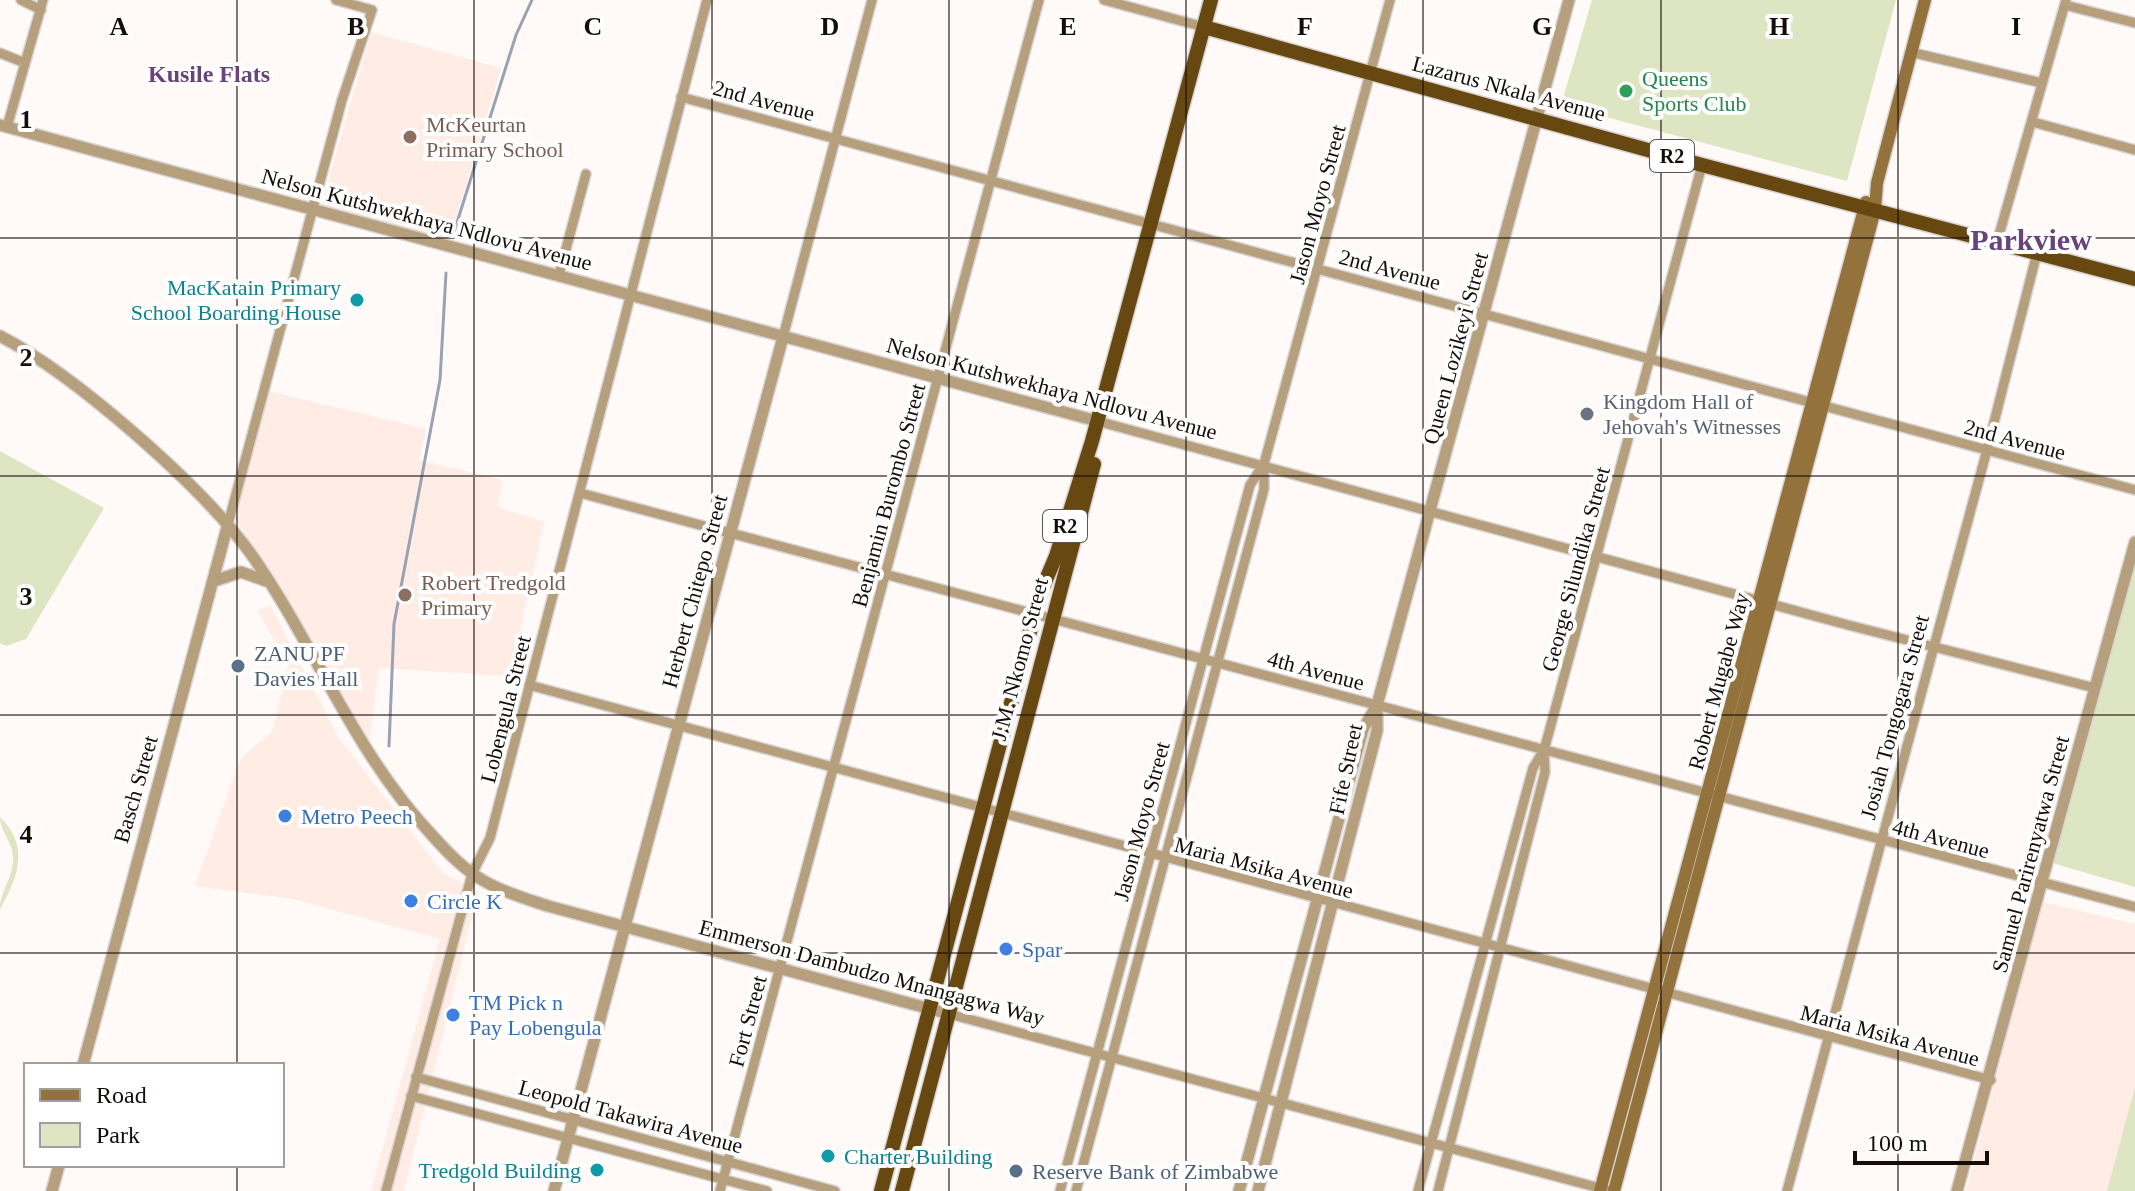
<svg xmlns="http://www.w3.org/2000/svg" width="2135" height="1191" font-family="Georgia,serif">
	<rect width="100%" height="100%" fill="#fffaf8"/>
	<!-- built -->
	<path fill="#feece5" d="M371,32L501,68L449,242L321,206Z
		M268,391L426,429L419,460L503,480L497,507L544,522L510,676L379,668L369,741L234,516Z
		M270,605L338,737L443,873L478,892L404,1191H371L440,939L293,899L195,886L241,758L273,731L288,666L258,611Z
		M2042,902L2135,924V1191H1966Z"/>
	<!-- green -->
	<path fill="#dee5c3" d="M1592,0H1896L1847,181L1561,105Z
		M0,451L104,508L26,639L6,646L0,643Z
		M2135,560V887L2052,863Z
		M0,817C30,846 18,878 0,909C0,891 13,878 13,860C14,843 0,832 0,817Z
		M2135,1087V1191H2107Z"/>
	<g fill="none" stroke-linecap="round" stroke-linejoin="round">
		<!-- stream -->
		<path stroke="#98a2b2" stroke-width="3" d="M454,232L516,35L532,0
			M389,746L394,624L440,380L446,273"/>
		<!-- minor casing -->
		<g stroke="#d9d4d2" stroke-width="12">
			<path id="minor" d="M21,0L41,10
				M1104,0L1204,27
				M2065,5L2135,23
				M1910,52L2042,83
				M0,53L25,63
				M681,97L2135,490
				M2033,122L2135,150
				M7,127L43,0
				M1997,242L2066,0
				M559,275L586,174
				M783,337L872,0
				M1097,421L1848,625L2095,688
				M580,493L2135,907
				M228,524L342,100L372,10L336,0
				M529,685L1991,1080
				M953,1015L1607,1190
				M416,1077L835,1191
				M411,1096L767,1191
				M386,1191L472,874L490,838L707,0
				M720,1191L1039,0
				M1060,1191L1250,485L1264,464
				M1076,1191L1264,489V464L1390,0
				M1418,1191L1533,768L1544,750L1549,732L1702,165
				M1438,1191L1545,772L1544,750
				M1787,1191L1987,450L2037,253"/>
		</g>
		<!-- tertiary casing -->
		<g stroke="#d9d4d2" stroke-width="14">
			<path id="tertiary" d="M0,125L1097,421
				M0,336C75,375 201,485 251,554C315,645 353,751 431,834C447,852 465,871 486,882C505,893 527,899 548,906L953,1015
				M214,581L241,572L266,581
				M83,1065L228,524
				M52,1191L59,1165
				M554,1191L783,337
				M1239,1191L1363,729L1377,705L1569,0
				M1258,1191L1377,731V706
				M1957,1191L2135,542"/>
		</g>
		<!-- secondary casing -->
		<g stroke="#d9d4d2" stroke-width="15">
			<path id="secondary" d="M1600,1191L1866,202
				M1614,1191L1875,210L1877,183L1925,0"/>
		</g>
		<!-- trunk casing -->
		<g stroke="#d9d4d2" stroke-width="17">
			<path id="trunk" d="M1204,27L1702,165L2135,279
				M881,1191L1040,594L1056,556L1092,441L1211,0
				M902,1191L1094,464"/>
		</g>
		<!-- minor -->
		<use href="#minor" stroke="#b69f7c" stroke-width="9"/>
		<!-- tertiary -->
		<use href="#tertiary" stroke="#b69f7c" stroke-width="11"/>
		<!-- secondary -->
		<use href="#secondary" stroke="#93723b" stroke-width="12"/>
		<!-- trunk -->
		<use href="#trunk" stroke="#664810" stroke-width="14"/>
	</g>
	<!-- grid -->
	<path fill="none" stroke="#140d0a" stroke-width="2" stroke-opacity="0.55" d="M237,0V1065M474,0V1191M712,0V1191M949,0V1191M1186,0V1191M1423,0V1191M1661,0V1191M1898,0V1191M0,238H2135M0,476H2135M0,715H2135M0,953H2135M237,1165V1191"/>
	<!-- markers -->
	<circle fill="#2e9e5b" stroke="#fff" stroke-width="3" cx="1626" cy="91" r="8"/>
	<g fill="#8d6e63" stroke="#fff" stroke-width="3">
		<circle cx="410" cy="137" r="8"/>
		<circle cx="405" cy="595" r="8"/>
	</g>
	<g fill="#0f9aa8" stroke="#fff" stroke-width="3">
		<circle cx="357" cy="300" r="8"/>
		<circle cx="828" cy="1156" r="8"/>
		<circle cx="597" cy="1170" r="8"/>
	</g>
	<circle fill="#6b7280" stroke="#fff" stroke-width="3" cx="1587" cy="414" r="8"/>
	<g fill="#5c6f8a" stroke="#fff" stroke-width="3">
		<circle cx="238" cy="666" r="8"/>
		<circle cx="1016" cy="1171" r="8"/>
	</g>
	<g fill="#3f7fe0" stroke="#fff" stroke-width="3">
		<circle cx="285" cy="816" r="8"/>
		<circle cx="411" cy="901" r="8"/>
		<circle cx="1006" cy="949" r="8"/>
		<circle cx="453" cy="1015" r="8"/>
	</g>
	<g text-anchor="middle" stroke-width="8" stroke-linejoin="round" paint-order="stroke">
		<!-- shield labels -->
		<g fill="#fff" stroke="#5a5654" stroke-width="2">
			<rect x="1650" y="140" width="44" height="32" rx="6"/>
			<rect x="1043" y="510" width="44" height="32" rx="6"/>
		</g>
		<g font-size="20" font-weight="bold" fill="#140d0a">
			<text x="1672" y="163">R2</text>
			<text x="1065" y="533">R2</text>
		</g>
		<!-- leisure labels -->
		<g font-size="22" fill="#27864d" stroke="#fff" text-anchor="start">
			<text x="1642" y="86">Queens<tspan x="1642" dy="25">Sports Club</tspan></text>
		</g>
		<!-- street labels -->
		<g font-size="22" fill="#140d0a" stroke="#fff">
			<text transform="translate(1509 88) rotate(15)" y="8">Lazarus Nkala Avenue</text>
			<text transform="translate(764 100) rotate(15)" y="8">2nd Avenue</text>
			<text transform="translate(1317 204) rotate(-75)" y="8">Jason Moyo Street</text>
			<text transform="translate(427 219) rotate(15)" y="8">Nelson Kutshwekhaya Ndlovu Avenue</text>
			<text transform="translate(1390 269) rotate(15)" y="8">2nd Avenue</text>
			<text transform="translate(1455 348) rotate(-75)" y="8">Queen Lozikeyi Street</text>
			<text transform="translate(1052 388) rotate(15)" y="8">Nelson Kutshwekhaya Ndlovu Avenue</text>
			<text transform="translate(2015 439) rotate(15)" y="8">2nd Avenue</text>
			<text transform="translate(888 495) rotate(-75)" y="8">Benjamin Burombo Street</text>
			<text transform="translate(1575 569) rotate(-75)" y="8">George Silundika Street</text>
			<text transform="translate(694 591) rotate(-75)" y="8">Herbert Chitepo Street</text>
			<text transform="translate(1019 659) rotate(-75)" y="8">J.M. Nkomo Street</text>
			<text transform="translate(1316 670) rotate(15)" y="8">4th Avenue</text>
			<text transform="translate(1718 681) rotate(-75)" y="8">Robert Mugabe Way</text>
			<text transform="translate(505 709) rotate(-76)" y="8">Lobengula Street</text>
			<text transform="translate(1894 717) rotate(-75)" y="8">Josiah Tongogara Street</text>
			<text transform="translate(1345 769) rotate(-78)" y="8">Fife Street</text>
			<text transform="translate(135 789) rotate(-74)" y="8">Basch Street</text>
			<text transform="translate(1141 821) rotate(-75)" y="8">Jason Moyo Street</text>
			<text transform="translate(1941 838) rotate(15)" y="8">4th Avenue</text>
			<text transform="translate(2030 854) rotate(-75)" y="8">Samuel Parirenyatwa Street</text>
			<text transform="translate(1264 867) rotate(15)" y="8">Maria Msika Avenue</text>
			<text transform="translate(872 972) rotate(15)" y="8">Emmerson Dambudzo Mnangagwa Way</text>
			<text transform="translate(747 1021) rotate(-75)" y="8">Fort Street</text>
			<text transform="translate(1890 1035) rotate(15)" y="8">Maria Msika Avenue</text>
			<text transform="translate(631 1116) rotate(15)" y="8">Leopold Takawira Avenue</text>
		</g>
		<!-- education labels -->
		<g font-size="22" fill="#785e54" stroke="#fff" text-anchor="start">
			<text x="426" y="132">McKeurtan<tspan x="426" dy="25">Primary School</tspan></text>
			<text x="421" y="590">Robert Tredgold<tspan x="421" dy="25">Primary</tspan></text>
		</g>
		<!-- culture labels -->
		<g font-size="22" fill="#0d838f" stroke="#fff" text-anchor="end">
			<text x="341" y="295">MacKatain Primary<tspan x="341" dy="25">School Boarding House</tspan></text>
			<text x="844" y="1164" text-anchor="start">Charter Building</text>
			<text x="581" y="1178">Tredgold Building</text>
		</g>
		<!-- worship labels -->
		<g font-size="22" fill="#5b616d" stroke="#fff" text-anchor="start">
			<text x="1603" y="409">Kingdom Hall of<tspan x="1603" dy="25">Jehovah's Witnesses</tspan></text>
		</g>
		<!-- service labels -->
		<g font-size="22" fill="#4e5e75" stroke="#fff" text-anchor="start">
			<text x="254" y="661">ZANU PF<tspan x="254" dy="25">Davies Hall</tspan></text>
			<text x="1032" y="1179">Reserve Bank of Zimbabwe</text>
		</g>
		<!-- shop labels -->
		<g font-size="22" fill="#366cbe" stroke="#fff" text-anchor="start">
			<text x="301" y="824">Metro Peech</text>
			<text x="427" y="909">Circle K</text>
			<text x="1022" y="957">Spar</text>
			<text x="469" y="1010">TM Pick n<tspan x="469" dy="25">Pay Lobengula</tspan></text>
		</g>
		<!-- neighbourhood labels -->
		<g font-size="24" font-weight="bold" fill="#69437c" stroke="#fff">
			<text x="209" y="82">Kusile Flats</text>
		</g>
		<!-- district labels -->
		<g font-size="30" font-weight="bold" fill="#69437c" stroke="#fff">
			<text x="2031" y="250">Parkview</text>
		</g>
	</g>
	<g font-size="26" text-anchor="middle" font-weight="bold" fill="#140d0a" stroke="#fff" stroke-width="8" stroke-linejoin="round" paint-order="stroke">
		<text x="119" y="35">A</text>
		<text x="356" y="35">B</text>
		<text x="593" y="35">C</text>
		<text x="830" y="35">D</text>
		<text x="1068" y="35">E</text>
		<text x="1305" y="35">F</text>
		<text x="1542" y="35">G</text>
		<text x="1779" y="35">H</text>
		<text x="2016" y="35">I</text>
		<text x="26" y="128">1</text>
		<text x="26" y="366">2</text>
		<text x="26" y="605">3</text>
		<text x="26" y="843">4</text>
	</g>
	<!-- legend -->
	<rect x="24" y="1063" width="260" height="104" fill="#ffffff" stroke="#a19e9d" stroke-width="2"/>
	<rect x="40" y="1089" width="40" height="12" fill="#93723b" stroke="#a19e9d" stroke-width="2"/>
	<text x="96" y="1103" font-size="24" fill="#140d0a">Road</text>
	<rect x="40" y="1123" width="40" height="24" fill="#dee5c3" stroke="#a19e9d" stroke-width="2"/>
	<text x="96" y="1143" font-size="24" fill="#140d0a">Park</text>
	<!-- scale -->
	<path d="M1855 1151v12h132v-12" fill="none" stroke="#140d0a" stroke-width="4"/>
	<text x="1867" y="1151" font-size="24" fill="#140d0a" stroke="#ffffff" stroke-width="6" paint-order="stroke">100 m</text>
</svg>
